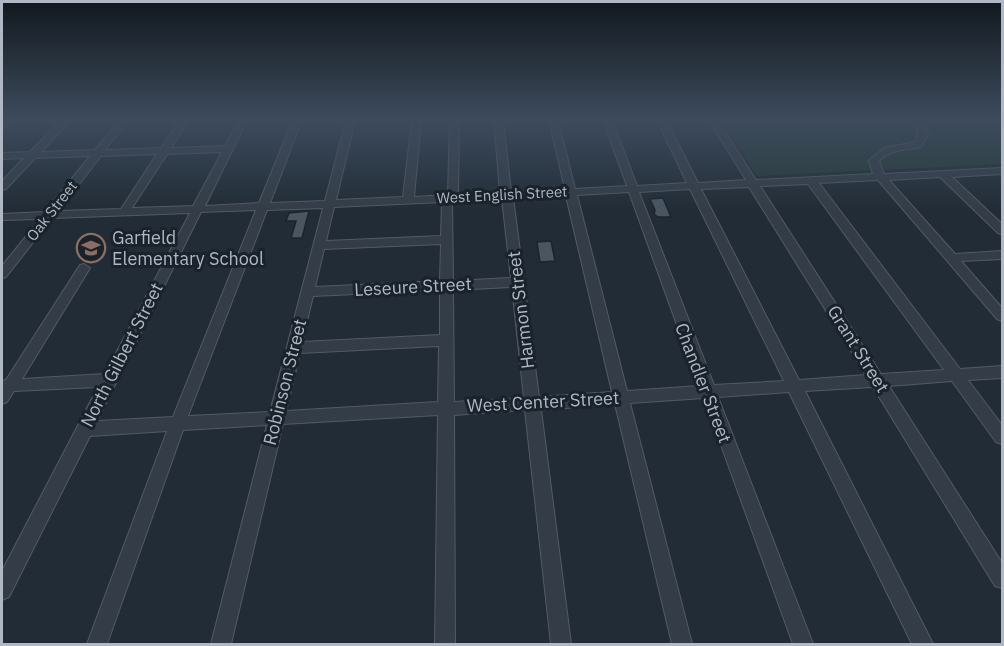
<svg xmlns="http://www.w3.org/2000/svg" width="1004" height="646" font-family="'IBM Plex Sans',sans-serif">
	<rect width="100%" height="100%" fill="#212c36"/>
	<!-- green -->
	<path fill="#263a39" d="M721,120H1002V164L757,176Z"/>
	<!-- building -->
	<path fill="#495662" stroke="#1c242d" stroke-width="1.5" d="M663,198L671,217H658L654,214L655,210L650,199Z
		M309,211L302,238H291L296,221H286L289,213Z
		M551,241L555,261L540,262L537,242Z"/>
	<g fill="none" stroke-linecap="round" stroke-linejoin="round">
		<!-- minor casing -->
		<g stroke="#525b65" stroke-width="2">
			<path id="minor" d="M2,120H12L2,128Z
				M61,120H71L41,152L95,150L120,120H129L105,150L161,148L180,120H189L171,148L225,146L239,120H247L205,206L259,203L293,120H302L270,203L325,201L346,120H355L336,200L403,197L412,120H421L414,197L448,195L450,120H459L458,194L500,192L494,120H503L511,192L565,189L549,120H558L575,189L627,186L603,120H612L637,186L687,183L657,120H666L698,183L746,180L709,120H717L756,180L873,174L869,161L870,159L885,148L915,142L918,132L913,120H922L928,135L921,147C905,150 891,149 879,161L884,174L1002,168V174L952,177L1002,224V234L998,233L940,177L889,180L955,254L1002,251V259L961,261L1002,308V321L997,319L878,180L819,183L960,369L1002,366V378L968,380L1002,425V444L996,442L952,381L889,386L1002,563V588L995,586L873,387L805,391L933,644H912L789,392L718,397L813,644H793L704,398L630,403L692,644H672L615,404L541,410L571,644H551L525,410L454,415L455,644H435L438,415L283,424L231,644H211L267,425L183,430L107,644H87L167,431L90,436L9,597L2,600V571L98,387L14,391L7,402L2,404V381L6,380L80,265L84,264L90,268L22,379L105,374L190,213L52,218L6,277L2,278V266L40,219L2,220V214L45,212L90,156L35,158L6,189L2,190V181L24,158L2,159V153L30,152ZM222,152L193,206L132,208L167,154ZM157,154L121,209L58,211L101,156ZM808,184L944,370L881,374L760,186ZM749,187L866,375L799,380L701,189ZM690,189L784,381L714,385L639,192ZM629,192L699,386L627,391L577,195ZM566,196L612,392L539,397L513,198ZM502,199L511,278L453,281L452,201ZM442,202L441,236L326,241L334,207ZM323,208L270,412L188,416L267,210ZM256,210L173,417L97,421L201,212ZM441,244L440,281L315,287L324,249ZM512,287L524,398L454,402L453,290ZM440,290V335L302,342L313,296ZM439,346L438,402L286,411L300,353Z"/>
		</g>
		<!-- minor -->
		<use href="#minor" fill="#343d47" fill-rule="evenodd"/>
	</g>
	<!-- sky -->
	<linearGradient id="sky" x2="0" y2="1"><stop stop-color="#12181e"/><stop offset="0.57" stop-color="#3d4b5d"/><stop offset="1" stop-color="#3d4b5d" stop-opacity="0"/></linearGradient>
	<rect width="1004" height="210" fill="url(#sky)"/>
	<!-- icons -->
	<defs>
		<g id="school-ring" transform="scale(1.5)"><circle r="9.5" fill="#1a222b" stroke="#8d6e63" stroke-width="1.5"/><path d="M0-5L7-2L0 1L-7-2ZM-4 1L0 2.5L4 1V4Q0 6-4 4Z" fill="#8d6e63"/></g>
	</defs>
	<g fill-rule="evenodd">
		<use href="#school-ring" x="91" y="248"/>
	</g>
	<g text-anchor="middle" stroke-width="6" stroke-linejoin="round" paint-order="stroke">
		<!-- far-street labels -->
		<g font-size="15" fill="#afb8c4" stroke="#1a222b">
			<text transform="translate(502 195) rotate(-3)" y="5">West English Street</text>
			<text transform="translate(52 211) rotate(-52)" y="5">Oak Street</text>
		</g>
		<!-- poi labels -->
		<g font-size="18" fill="#afb8c4" stroke="#1a222b" text-anchor="start">
			<text x="112" y="244">Garfield<tspan x="112" dy="21">Elementary School</tspan></text>
		</g>
		<!-- street labels -->
		<g font-size="18" fill="#afb8c4" stroke="#1a222b">
			<text transform="translate(413 287) rotate(-3)" y="6">Leseure Street</text>
			<text transform="translate(521 310) rotate(-97)" y="6">Harmon Street</text>
			<text transform="translate(858 349) rotate(58)" y="6">Grant Street</text>
			<text transform="translate(122 355) rotate(-63)" y="6">North Gilbert Street</text>
			<text transform="translate(285 382) rotate(-76)" y="6">Robinson Street</text>
			<text transform="translate(703 383) rotate(69)" y="6">Chandler Street</text>
			<text transform="translate(543 402) rotate(-3)" y="6">West Center Street</text>
		</g>
	</g>
	<!-- border -->
	<rect width="1004" height="646" fill="none" stroke="#afb8c4" stroke-width="6"/>
</svg>
